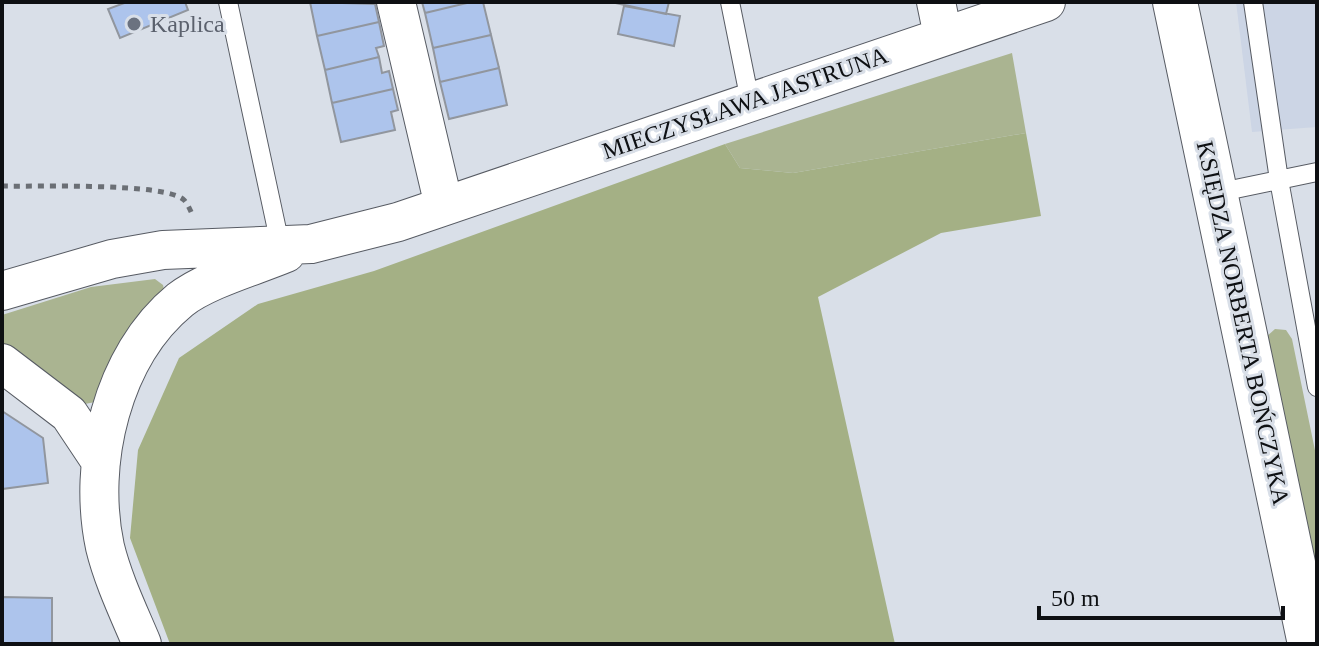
<svg xmlns="http://www.w3.org/2000/svg" width="1319" height="646" font-family="Georgia,serif">
	<rect width="100%" height="100%" fill="#d9dfe8"/>
	<!-- built -->
	<path fill="#ccd5e5" d="M1236,2H1317V127L1252,132Z"/>
	<!-- green -->
	<path fill="#aab491" d="M1012,53L1026,133L793,173L740,168L725,144Z
		M155,279L163,285L166,299L95,402L85,404L31,361L2,346V315L91,287Z
		M1275,329L1286,330L1292,339L1317,460V599L1267,336Z"/>
	<!-- forest -->
	<path fill="#a4b085" d="M1026,133L1041,216L941,233L818,297L895,644H170L130,538L138,450L179,358L258,304L374,271L725,144L740,168L793,173Z"/>
	<!-- building -->
	<path fill="#adc4ec" stroke="#91969e" stroke-width="2" d="M127,2H185L188,10L120,38L108,9Z
		M310,2L375,4L379,22L317,36Z
		M422,2H471L425,13Z
		M471,2H483L491,35L433,48L425,13Z
		M611,2H669L666,14Z
		M624,6L680,16L674,46L618,34Z
		M379,22L384,46L376,48L379,57L325,70L317,36Z
		M491,35L499,68L440,82L433,48Z
		M379,57L382,73L389,71L393,89L332,103L325,70Z
		M499,68L507,105L449,119L440,82Z
		M393,89L398,110L391,112L395,130L341,142L332,103Z
		M2,411L43,438L48,483L2,489Z
		M2,597L52,598V644H2Z"/>
	<g fill="none" stroke-linecap="round" stroke-linejoin="round">
		<!-- service casing -->
		<g stroke="#575b63" stroke-width="20">
			<path id="service" d="M228,2L280,244
				M730,2L750,101
				M1253,2L1279,180L1317,387
				M1216,193L1317,172"/>
		</g>
		<!-- minor casing -->
		<g stroke="#575b63" stroke-width="40">
			<path id="minor" d="M396,2L444,206
				M936,2L943,36
				M2,291L112,259L163,250L311,244L398,222L1046,2
				M2,363L69,414L101,462
				M142,644C129,613 113,580 105,547C87,463 112,356 180,300C205,280 255,266 286,253"/>
		</g>
		<!-- tertiary casing -->
		<g stroke="#575b63" stroke-width="46">
			<path id="tertiary" d="M1175,2L1310,644"/>
		</g>
		<!-- path -->
		<path stroke="#6b6f75" stroke-width="5" stroke-dasharray="6 6" stroke-linecap="butt" d="M2,186C33,187 166,182 184,200C188,204 191,212 193,216"/>
		<!-- service -->
		<use href="#service" stroke="#fff" stroke-width="18"/>
		<!-- minor -->
		<use href="#minor" stroke="#fff" stroke-width="38"/>
		<!-- tertiary -->
		<use href="#tertiary" stroke="#fff" stroke-width="44"/>
	</g>
	<!-- markers -->
	<circle fill="#6b7280" stroke="#d9dfe8" stroke-width="3" cx="134" cy="24" r="8"/>
	<g text-anchor="middle" stroke-width="6" stroke-linejoin="round" paint-order="stroke">
		<!-- worship labels -->
		<g font-size="24" fill="#5b616d" stroke="#d9dfe8" text-anchor="start">
			<text x="150" y="32">Kaplica</text>
		</g>
		<!-- street labels -->
		<g font-size="24" fill="#0e1013" stroke="#d9dfe8">
			<text transform="translate(745 103) rotate(-19)" y="8">MIECZYSŁAWA JASTRUNA</text>
			<text transform="translate(1243 323) rotate(78)" y="8">KSIĘDZA NORBERTA BOŃCZYKA</text>
		</g>
	</g>
	<!-- border -->
	<rect width="1319" height="646" fill="none" stroke="#0e1013" stroke-width="8"/>
	<!-- scale -->
	<path d="M1039 606v12h244v-12" fill="none" stroke="#0e1013" stroke-width="4"/>
	<text x="1051" y="606" font-size="24" fill="#0e1013" stroke="#d9dfe8" stroke-width="6" paint-order="stroke">50 m</text>
</svg>
